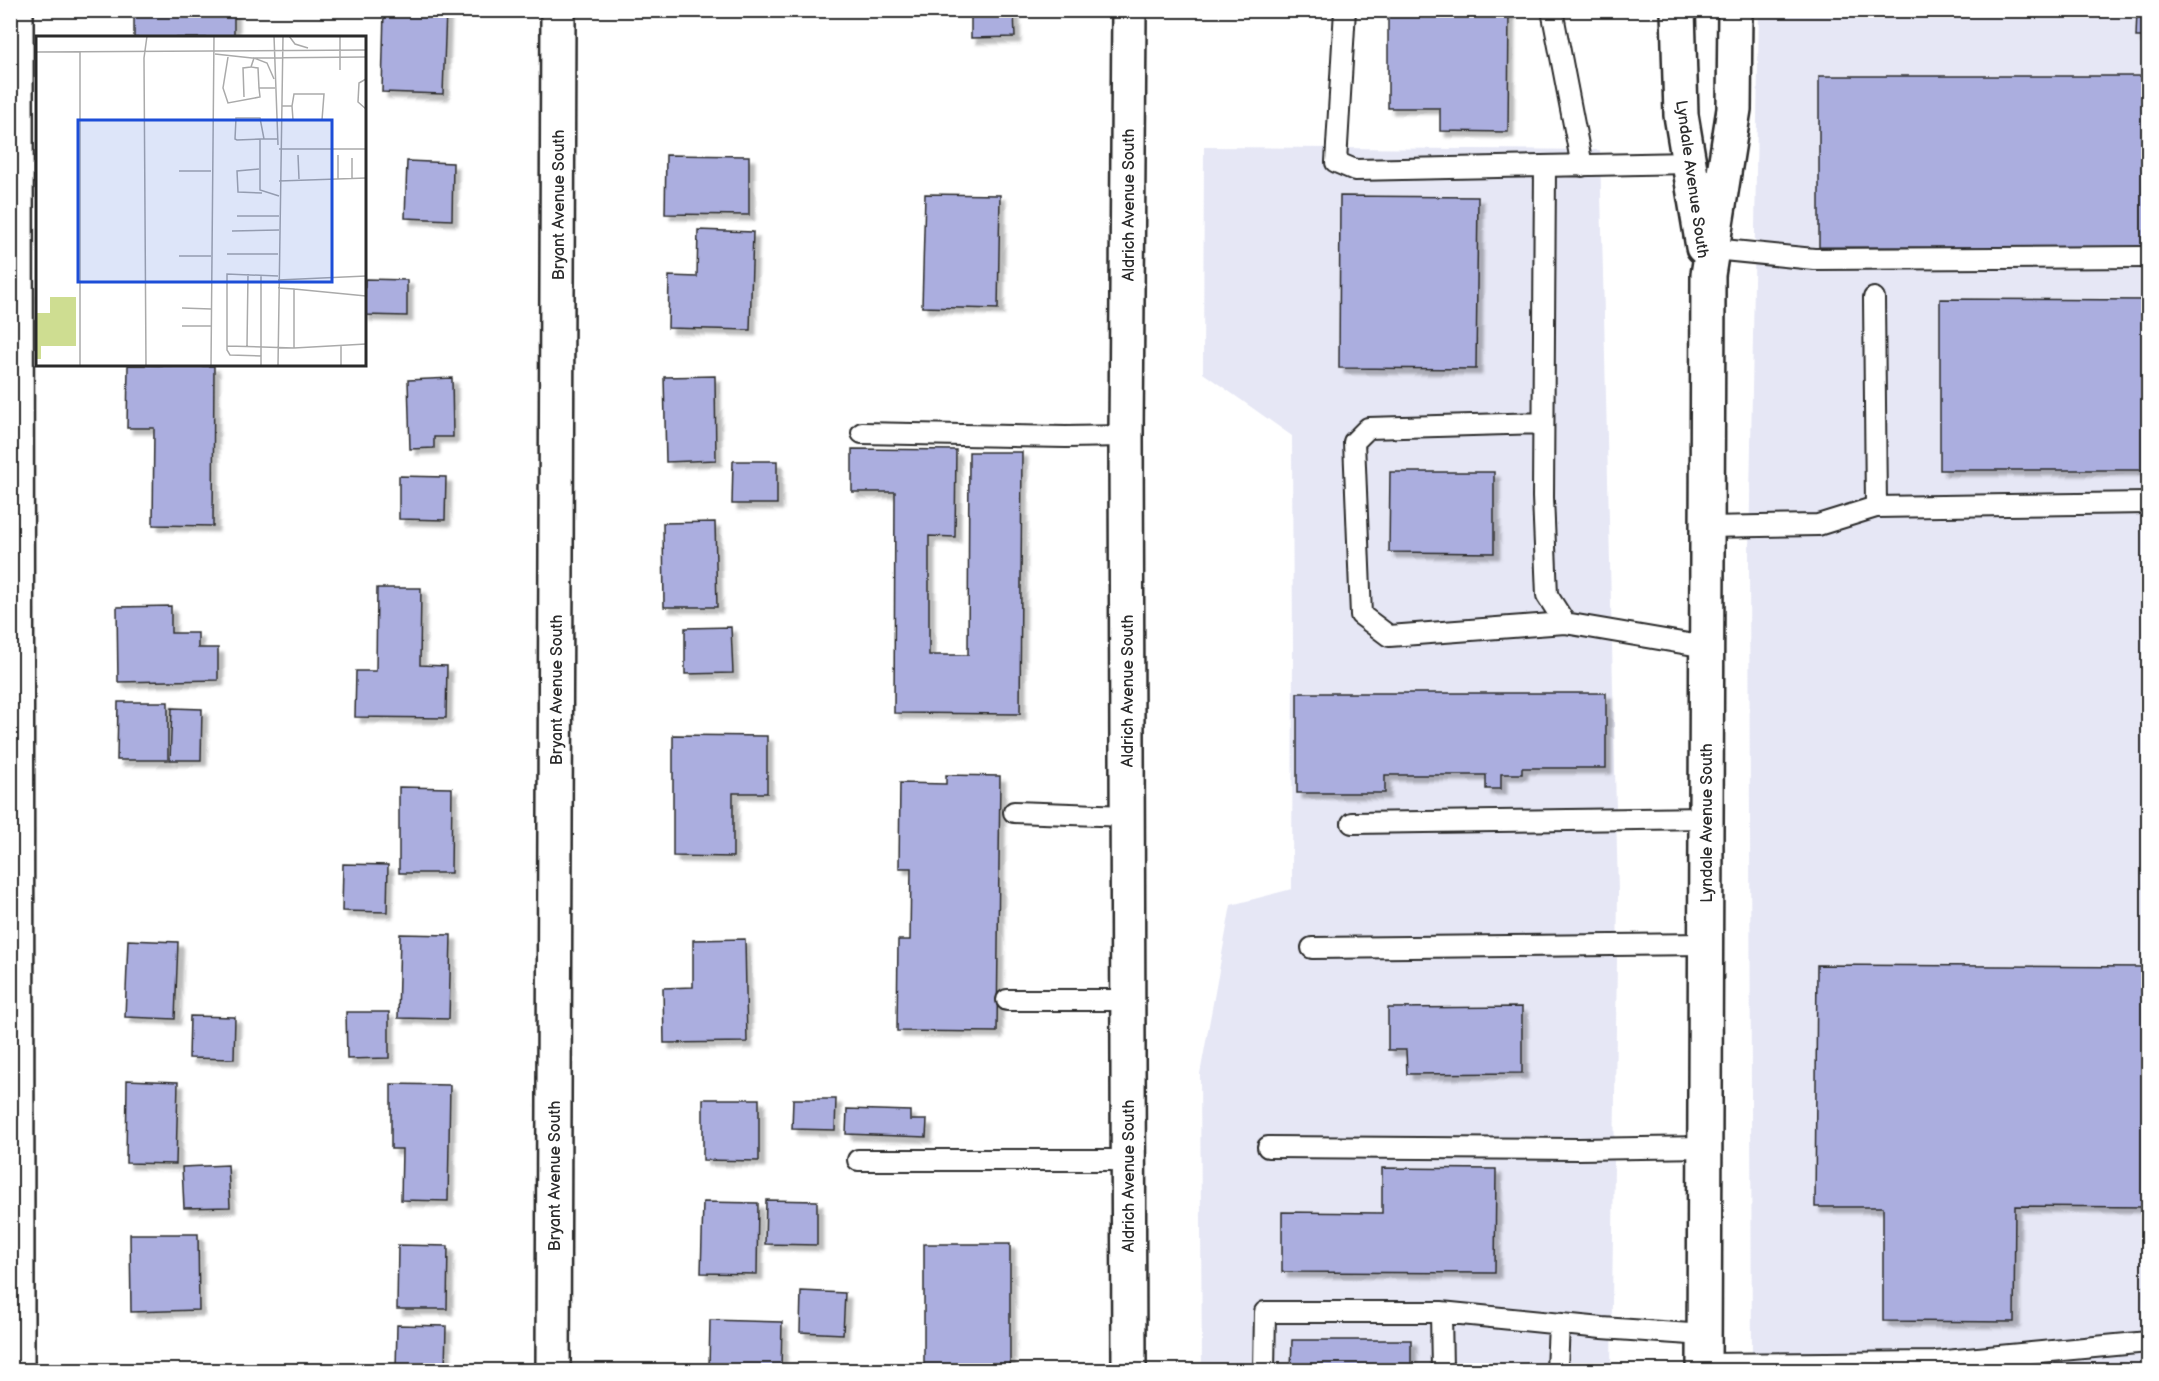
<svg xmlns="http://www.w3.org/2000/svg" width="2159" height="1381" font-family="'Balsamiq Sans',sans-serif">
	<defs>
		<filter id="shadow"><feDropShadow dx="5.5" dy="5.5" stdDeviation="1.5" flood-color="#0004"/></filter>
	</defs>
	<rect width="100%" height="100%" fill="#fff"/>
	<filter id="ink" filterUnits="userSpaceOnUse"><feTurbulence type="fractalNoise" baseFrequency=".0167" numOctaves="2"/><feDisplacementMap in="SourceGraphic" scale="12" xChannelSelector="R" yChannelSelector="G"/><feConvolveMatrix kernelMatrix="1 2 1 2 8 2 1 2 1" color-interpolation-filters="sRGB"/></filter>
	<g filter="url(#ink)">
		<!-- built -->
		<path fill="#e6e7f5" d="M1759,11H2148V1370H1752L1749,554Z
			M1204,147L1600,150L1618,892L1611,1370H1202L1200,1074L1231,905L1292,889L1293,654L1292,436L1203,373Z"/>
		<!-- building -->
		<path fill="#abaedf" stroke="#2b2b2b" stroke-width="1.5" filter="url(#shadow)" d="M134,10H234V38H134Z
			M384,10H446L443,94L382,92Z
			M971,10H1014L1015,37L971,38Z
			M1388,10H1509L1508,132L1440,131V108H1388Z
			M2137,10H2148V37H2136Z
			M1819,76H2148V248L1819,247Z
			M666,155L749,156V215L665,214Z
			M407,161L453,163L452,220L405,218Z
			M925,194L1000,195L998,309L922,307Z
			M1340,196L1478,197L1476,369L1339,368Z
			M698,230L753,232L750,330L668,328L669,276L697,277Z
			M365,279L407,280V316L364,315Z
			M1940,299L2148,300V470H1940Z
			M128,365L214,366L213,526L153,525L154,428H127Z
			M715,376L716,460L666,462L664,377Z
			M452,378L453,437H434V448L410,449L408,380Z
			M852,449L956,450L955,537L929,536V655H968L969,452H1022L1020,714L894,713L895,492H852Z
			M733,461H777V504H732Z
			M1390,472H1494V553L1389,552Z
			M399,476L446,477L445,520L399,519Z
			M715,522L717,607H664L663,523Z
			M377,588H421L420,665L447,666L446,718L355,717L356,671H376Z
			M171,606V633H198V648H218V680L118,682L117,607Z
			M731,627L733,673L685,674V628Z
			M1297,693H1606V768H1522V774H1501V789H1486V775H1385V793H1297Z
			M118,702H168V760H117Z
			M172,708L202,709L201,760H170Z
			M673,735L767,736V793H733V857L673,856Z
			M946,775L1000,776L997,1032L897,1031L898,940H910L911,868H899L900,783L946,784Z
			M399,787L452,788L451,873H399Z
			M343,864L388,865L387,912L342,911Z
			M400,934L451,935L449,1019L398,1018Z
			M745,939L747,1042L664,1043L663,988L693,987V940Z
			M128,940L178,942L175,1019L125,1017Z
			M1817,965L2148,967V1207L2015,1206L2014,1322L1883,1321V1207H1815Z
			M1522,1007V1073L1407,1074L1406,1050H1388V1008Z
			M346,1012H389V1058L347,1059Z
			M190,1016L235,1017L234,1059L189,1058Z
			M127,1080L178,1082L176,1164L126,1163Z
			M391,1084L450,1085L448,1201L401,1200L402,1149H391Z
			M703,1099H759V1161L703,1160Z
			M793,1099H836L835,1130L792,1129Z
			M847,1109L910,1111V1120H927L926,1137L846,1134Z
			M228,1165L230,1207L184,1208L182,1167Z
			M1382,1168L1496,1169L1495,1273L1282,1272V1212L1382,1213Z
			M766,1200L817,1201V1245L765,1244Z
			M703,1202L758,1203L757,1274L701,1273Z
			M130,1234H198L199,1310L131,1312Z
			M924,1244H1010V1370H924Z
			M398,1245L448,1246L447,1309H397Z
			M801,1291L845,1293L843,1334L800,1332Z
			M710,1320L782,1322L781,1370L709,1368Z
			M397,1325L446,1326L445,1370H396Z
			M1292,1340H1411V1370H1291Z"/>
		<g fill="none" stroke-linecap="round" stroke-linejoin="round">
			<!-- service casing -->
			<g stroke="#2b2b2b" stroke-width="24">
				<path id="service" d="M1345,10L1336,162L1355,170L1689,163
					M1552,10L1582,166
					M1545,166L1543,497L1547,595L1565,623L1706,647
					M1703,248L1814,259L2148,257
					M1874,298L1876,507
					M1543,423L1368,428L1354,442L1361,615L1389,636L1565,623
					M862,433L1066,437L1126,436
					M1707,527L1818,525L1876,507L2148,503
					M1014,812L1127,816
					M1352,823L1706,818
					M1312,948L1706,944
					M1007,1000H1126
					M1268,1147L1578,1149L1705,1147
					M858,1160H1128
					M1441,1312L1442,1370
					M1704,1364L1935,1362L2148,1342
					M1264,1370L1265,1312H1441L1602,1328L1705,1335
					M1557,1370L1559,1324"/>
			</g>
			<!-- minor casing -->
			<g stroke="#2b2b2b" stroke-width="38">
				<path id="minor" d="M16,10L17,1370
					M553,1370L558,10
					M1129,1370L1126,436L1129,10"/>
			</g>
			<!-- secondary casing -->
			<g stroke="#2b2b2b" stroke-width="38">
				<path id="secondary" d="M1678,10L1681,115L1703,247
					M1704,1370L1708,275L1734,109L1735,10"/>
			</g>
			<!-- service -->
			<use href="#service" stroke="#fff" stroke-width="20"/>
			<!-- minor -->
			<use href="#minor" stroke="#fff" stroke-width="33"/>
			<!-- secondary -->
			<use href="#secondary" stroke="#fff" stroke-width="33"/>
		</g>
	</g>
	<g text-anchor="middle" stroke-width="4.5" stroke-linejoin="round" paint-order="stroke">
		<!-- street labels -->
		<g font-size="16" fill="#2b2b2b" stroke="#fff">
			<text transform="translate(1693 179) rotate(82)" y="6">Lyndale Avenue South</text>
			<text transform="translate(558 205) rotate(-90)" y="6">Bryant Avenue South</text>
			<text transform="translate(1128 205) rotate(-90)" y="6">Aldrich Avenue South</text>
			<text transform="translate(556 690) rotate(-90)" y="6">Bryant Avenue South</text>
			<text transform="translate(1127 691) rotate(-90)" y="6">Aldrich Avenue South</text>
			<text transform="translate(1706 823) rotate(-90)" y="6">Lyndale Avenue South</text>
			<text transform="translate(554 1176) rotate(-90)" y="6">Bryant Avenue South</text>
			<text transform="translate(1128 1176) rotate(-90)" y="6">Aldrich Avenue South</text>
		</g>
	</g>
	<!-- overview -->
	<g transform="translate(36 36)">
		<rect width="330" height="330" fill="#fff"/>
		<path d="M14,261H40V310H5V323H0V277H14Z" fill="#cedd91"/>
		<path fill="none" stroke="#aaa" stroke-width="1.5" d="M238,0L242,109M253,0L259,8L272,12M304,0V34M0,16L330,14M44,16V330M179,18L216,22L330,21M192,21L187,52L192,67L224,61L223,52H239M330,43L323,47L322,66L330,73M223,52L222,32L215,31L218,22L231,27L238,43M208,61L207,32L215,31M246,70H256L258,58H288L286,84H257L256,70M224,103V154L243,160M228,103L224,82H200L199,103L201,104L224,103H241M243,113H330M262,119L263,143M223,133L201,135L202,156L226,157M143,135H175M316,142V122M302,143V119M243,145L330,142M201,180H243M196,195L243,194M191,218H242M143,220H175M225,239V320M242,244L330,240M258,253L330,260M146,272L175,273M146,290H175M191,310L258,312V253L242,252M211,310L212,238M305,310V330M258,312L330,308M110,330L108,22L111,0M175,330L178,0M225,330V320L194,319L191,314V238L242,240M242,330L247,0"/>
		<path fill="#1d4ed8" fill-opacity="0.15" stroke="#1d4ed8" stroke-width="3" d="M42,84H296V246H42Z"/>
		<rect width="330" height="330" fill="none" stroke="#2b2b2b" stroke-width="3"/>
	</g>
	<!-- margin -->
	<rect width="2159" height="1381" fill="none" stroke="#fff" stroke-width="36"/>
	<rect x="18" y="18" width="2123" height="1345" fill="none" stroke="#2b2b2b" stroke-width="2" filter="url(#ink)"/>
</svg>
